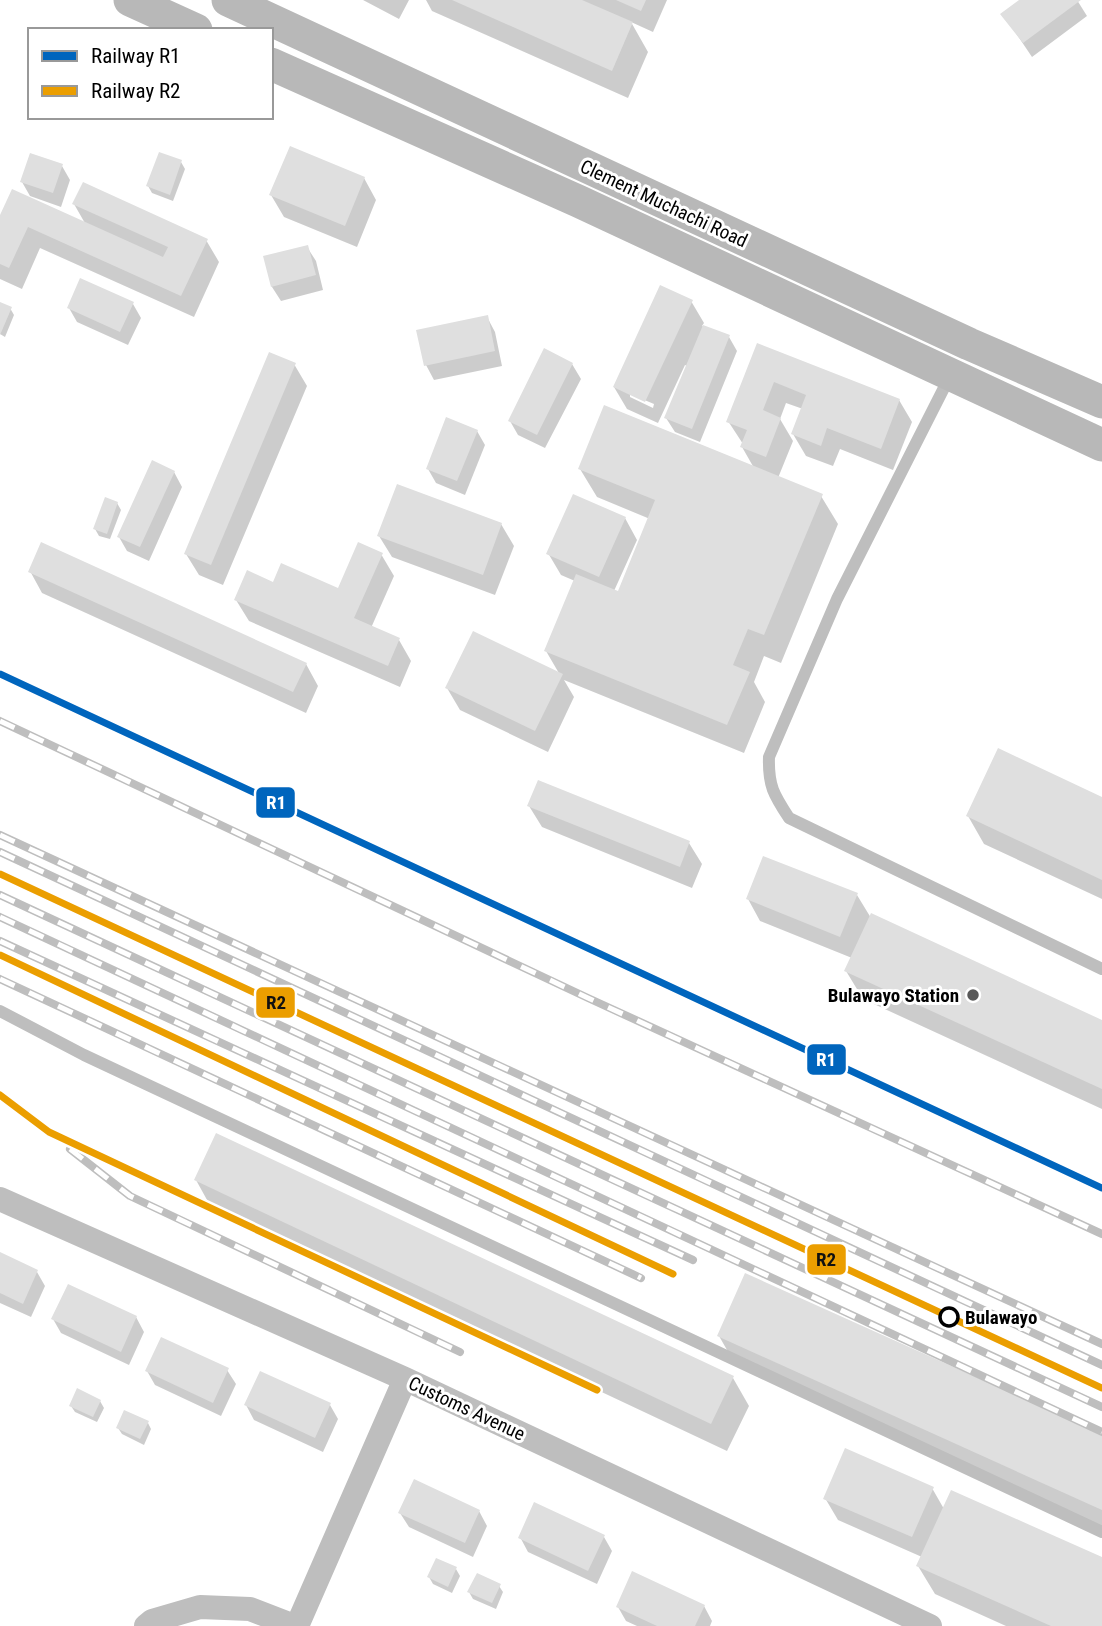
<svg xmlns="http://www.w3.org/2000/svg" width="1102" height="1626" font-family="'Roboto Condensed',sans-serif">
	<rect width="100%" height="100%" fill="#fff"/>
	<!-- shadow -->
	<path fill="#0003" fill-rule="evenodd" d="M363,0H409L399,19Z
		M426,0H667L653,32L631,22L648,52L628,98L432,11Z
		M1022,0H1077L1087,16L1032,57L1003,14Z
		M181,162L185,169L173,201L152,193L148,186Z
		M62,166L70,180L61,207L30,196L22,182Z
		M364,178L376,200L357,247L284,217L271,195Z
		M74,204L206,240L219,262L194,317L40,248L22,289L0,279V219L86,225Z
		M307,247L316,261L323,290L281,301L272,287L265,258Z
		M691,301L704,323L702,326L729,337L737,351L700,442L675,432L666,418L687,366L685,365L658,423L627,409L614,387ZM630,394L654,404L653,408L630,397Z
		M0,304L10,308L14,315L5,337L0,334Z
		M133,304L141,318L128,345L77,322L69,308Z
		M487,317L495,332L502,366L434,380L426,365Z
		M758,346L899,400L912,422L893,470L840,449L833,466L806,456L793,434L803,409L786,403L780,419L793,441L778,478L821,496L838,524L781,663L764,656L754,682L765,702L744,753L564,680L574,697L548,752L460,710L447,688L560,675L546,651L575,581L561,575L548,553L625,518L637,540L614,591L619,593L650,519L597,497L580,469L754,468L742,447L743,444L728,421Z
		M294,364L307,386L223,585L199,575L186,554Z
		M572,364L581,379L545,448L518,435L510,421Z
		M477,431L485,445L465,495L436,483L428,469Z
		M174,472L182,487L149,561L127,551L119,537Z
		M117,503L121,510L110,539L99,536L95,529Z
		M501,524L514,546L495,595L392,557L379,536Z
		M381,554L394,576L371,628L399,640L411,661L400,687L249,621L236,600L274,584L339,590Z
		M30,571L306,664L318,686L306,713L42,593Z
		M1102,799V899L984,844L968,816Z
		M529,806L689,843L702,864L692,888L542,827Z
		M857,895L871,918L1102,1021V1109L863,999L846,971L852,958L760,921L748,899Z
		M196,1180L733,1378L749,1406L727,1451L212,1209Z
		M0,1254L37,1272L45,1286L31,1317L0,1303Z
		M136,1317L144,1332L129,1365L61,1333L53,1319Z
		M719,1336L1102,1436V1530L735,1364Z
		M227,1370L236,1384L221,1416L155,1385L147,1371Z
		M100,1401L104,1408L97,1422L75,1412L71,1406Z
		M246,1405H330L338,1419L323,1452L254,1420Z
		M148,1423L151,1429L144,1445L122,1434L118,1428Z
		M932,1488L944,1509L1102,1559V1626H1006L935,1594L918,1566L922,1557L838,1520L825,1498Z
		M479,1511L487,1526L473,1557L409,1527L400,1513Z
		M520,1537H604L612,1551L597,1584L528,1552Z
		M456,1569L460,1576L452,1593L433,1584L429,1577Z
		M499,1586L503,1592L496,1609L473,1599L469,1592Z
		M704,1606L712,1621L710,1626H637L626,1621L618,1607Z"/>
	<!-- building -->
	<path fill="#dfdfdf" d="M452,0H582L633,22L612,71Z
		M616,0H646L641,11Z
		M1019,0H1081L1023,43L1000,14Z
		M290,146L365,177L345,226L269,195Z
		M159,152L182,160L170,195L146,186Z
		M30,153L63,164L53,193L20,182Z
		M83,182L208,239L181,296L28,227L9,268L0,264V215L12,189L163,257L168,247L72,204Z
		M308,245L316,275L271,287L263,256Z
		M80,278L134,302L120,332L67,308Z
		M660,285L693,300L645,402L613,387Z
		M0,302L12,307L0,335Z
		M488,315L495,351L424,366L416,330Z
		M703,325L730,335L692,429L664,418Z
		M757,343L900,399L881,449L827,428L821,446L791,434L806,395L774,382L763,410L781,418L766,457L740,447L747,430L726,422Z
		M544,348L573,363L537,435L508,421Z
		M269,352L296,363L211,565L184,554Z
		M604,405L823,494L764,635L748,629L733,665L750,672L727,725L544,651L576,574L618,591L655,500L578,469Z
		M446,417L478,430L457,481L426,469Z
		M152,460L175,471L140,547L117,537Z
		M397,484L502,523L483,575L377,536Z
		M573,494L626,517L599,577L546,554Z
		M105,497L118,502L107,534L93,529Z
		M41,542L307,663L293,692L28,572Z
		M358,542L383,553L354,618L400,638L388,666L234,600L247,570L273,582L281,563L338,588Z
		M473,631L563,674L535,731L445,688Z
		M998,748L1102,797V880L966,816Z
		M538,780L690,841L680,867L527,806Z
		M763,856L858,893L840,937L746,899Z
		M871,913L1102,1020V1089L844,971Z
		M216,1133L734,1376L711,1424L194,1180Z
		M0,1252L38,1270L23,1304L0,1293Z
		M745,1273L1102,1434V1510L717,1336Z
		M68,1284L137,1316L121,1352L51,1319Z
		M161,1337L229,1368L213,1403L145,1371Z
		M260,1371L331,1403L315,1438L244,1405Z
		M77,1388L101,1400L93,1417L69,1406Z
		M124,1410L149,1421L140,1439L116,1428Z
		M845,1448L934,1487L912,1537L823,1499Z
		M414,1479L480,1510L465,1543L398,1513Z
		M951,1490L1102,1557V1626H1051L916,1566Z
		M534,1502L605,1535L588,1571L518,1538Z
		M436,1558L457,1567L448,1587L427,1577Z
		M632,1571L705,1605L695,1626H657L616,1607Z
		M477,1573L501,1584L492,1603L467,1592Z"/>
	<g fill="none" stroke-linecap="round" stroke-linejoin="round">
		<!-- service -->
		<path stroke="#bebebe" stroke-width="12" d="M950,376L837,599L769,757C768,786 774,795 789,818L1102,969
			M0,1011L84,1055L1102,1532"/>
		<!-- minor -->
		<path stroke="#bebebe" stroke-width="24" d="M0,1199L405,1379L930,1626
			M146,1626L152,1621L200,1607L250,1609L294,1626
			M297,1626L405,1379"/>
		<!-- secondary -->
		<path stroke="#b8b8b8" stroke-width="33" d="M130,0L196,30
			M228,0L969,344L1102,402
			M271,64L578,201L1102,445"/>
		<!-- rail casing -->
		<g stroke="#bebebe" stroke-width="8">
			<path id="rail" d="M0,721L588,998L1102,1234
				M0,835L1102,1344
				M0,852L1102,1365
				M0,874L1102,1388
				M0,895L1102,1407
				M0,917L1102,1432
				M0,941L693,1260
				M0,955L673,1274
				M0,979L641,1278
				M0,1095L49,1132L597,1390
				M70,1149L130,1196L460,1352"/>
		</g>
		<!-- rail -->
		<use href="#rail" stroke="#fff" stroke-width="5" stroke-dasharray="16" stroke-linecap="butt"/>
		<!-- rail-1 casing -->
		<g stroke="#fff" stroke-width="12">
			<path id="rail-1" d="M0,674L1102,1188"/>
		</g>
		<!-- rail-2 casing -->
		<g stroke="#fff" stroke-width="12">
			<path id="rail-2" d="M0,874L1102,1388
				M0,955L673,1274
				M0,1095L49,1132L597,1390"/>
		</g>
		<!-- rail-1 -->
		<use href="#rail-1" stroke="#0065bd" stroke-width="7"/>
		<!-- rail-2 -->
		<use href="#rail-2" stroke="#eb9e00" stroke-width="7"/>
	</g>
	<!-- markers -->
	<circle fill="#595959" stroke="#fff" stroke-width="2.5" cx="973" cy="995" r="7"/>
	<circle fill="#fff" stroke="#000" stroke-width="3.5" cx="949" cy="1317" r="9"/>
	<g text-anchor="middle" stroke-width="6" stroke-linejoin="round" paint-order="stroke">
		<!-- street labels -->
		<g font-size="19" fill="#000" stroke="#fff">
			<text transform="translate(664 203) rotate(25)" y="7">Clement Muchachi Road</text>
			<text transform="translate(467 1408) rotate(25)" y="7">Customs Avenue</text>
		</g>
		<!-- poi labels -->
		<g font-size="19" font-weight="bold" fill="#000" stroke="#fff" text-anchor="end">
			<text x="959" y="1002">Bulawayo Station</text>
		</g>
		<!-- stop labels -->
		<g font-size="19" font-weight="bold" fill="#000" stroke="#fff" text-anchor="start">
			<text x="965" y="1324">Bulawayo</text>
		</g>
	</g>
	<g stroke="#fff" stroke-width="2.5">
		<rect x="255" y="786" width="41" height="33" rx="7" fill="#0065bd"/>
		<rect x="255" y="986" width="41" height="33" rx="7" fill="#eb9e00"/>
		<rect x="806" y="1043" width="41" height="33" rx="7" fill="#0065bd"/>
		<rect x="806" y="1243" width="41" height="33" rx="7" fill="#eb9e00"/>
	</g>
	<g font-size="19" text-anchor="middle" font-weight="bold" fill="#fff">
		<text x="276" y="809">R1</text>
		<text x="826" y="1066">R1</text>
	</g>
	<g font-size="19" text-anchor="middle" font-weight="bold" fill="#111">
		<text x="276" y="1009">R2</text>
		<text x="826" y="1266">R2</text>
	</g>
	<!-- legend -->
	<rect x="28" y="28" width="245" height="91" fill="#ffffff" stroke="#999999" stroke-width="2"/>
	<rect x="42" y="51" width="35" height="10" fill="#0065bd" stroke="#999999" stroke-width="2"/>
	<text x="91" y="63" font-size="21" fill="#000000">Railway R1</text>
	<rect x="42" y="86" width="35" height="10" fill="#eb9e00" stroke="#999999" stroke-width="2"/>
	<text x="91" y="98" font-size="21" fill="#000000">Railway R2</text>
</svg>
